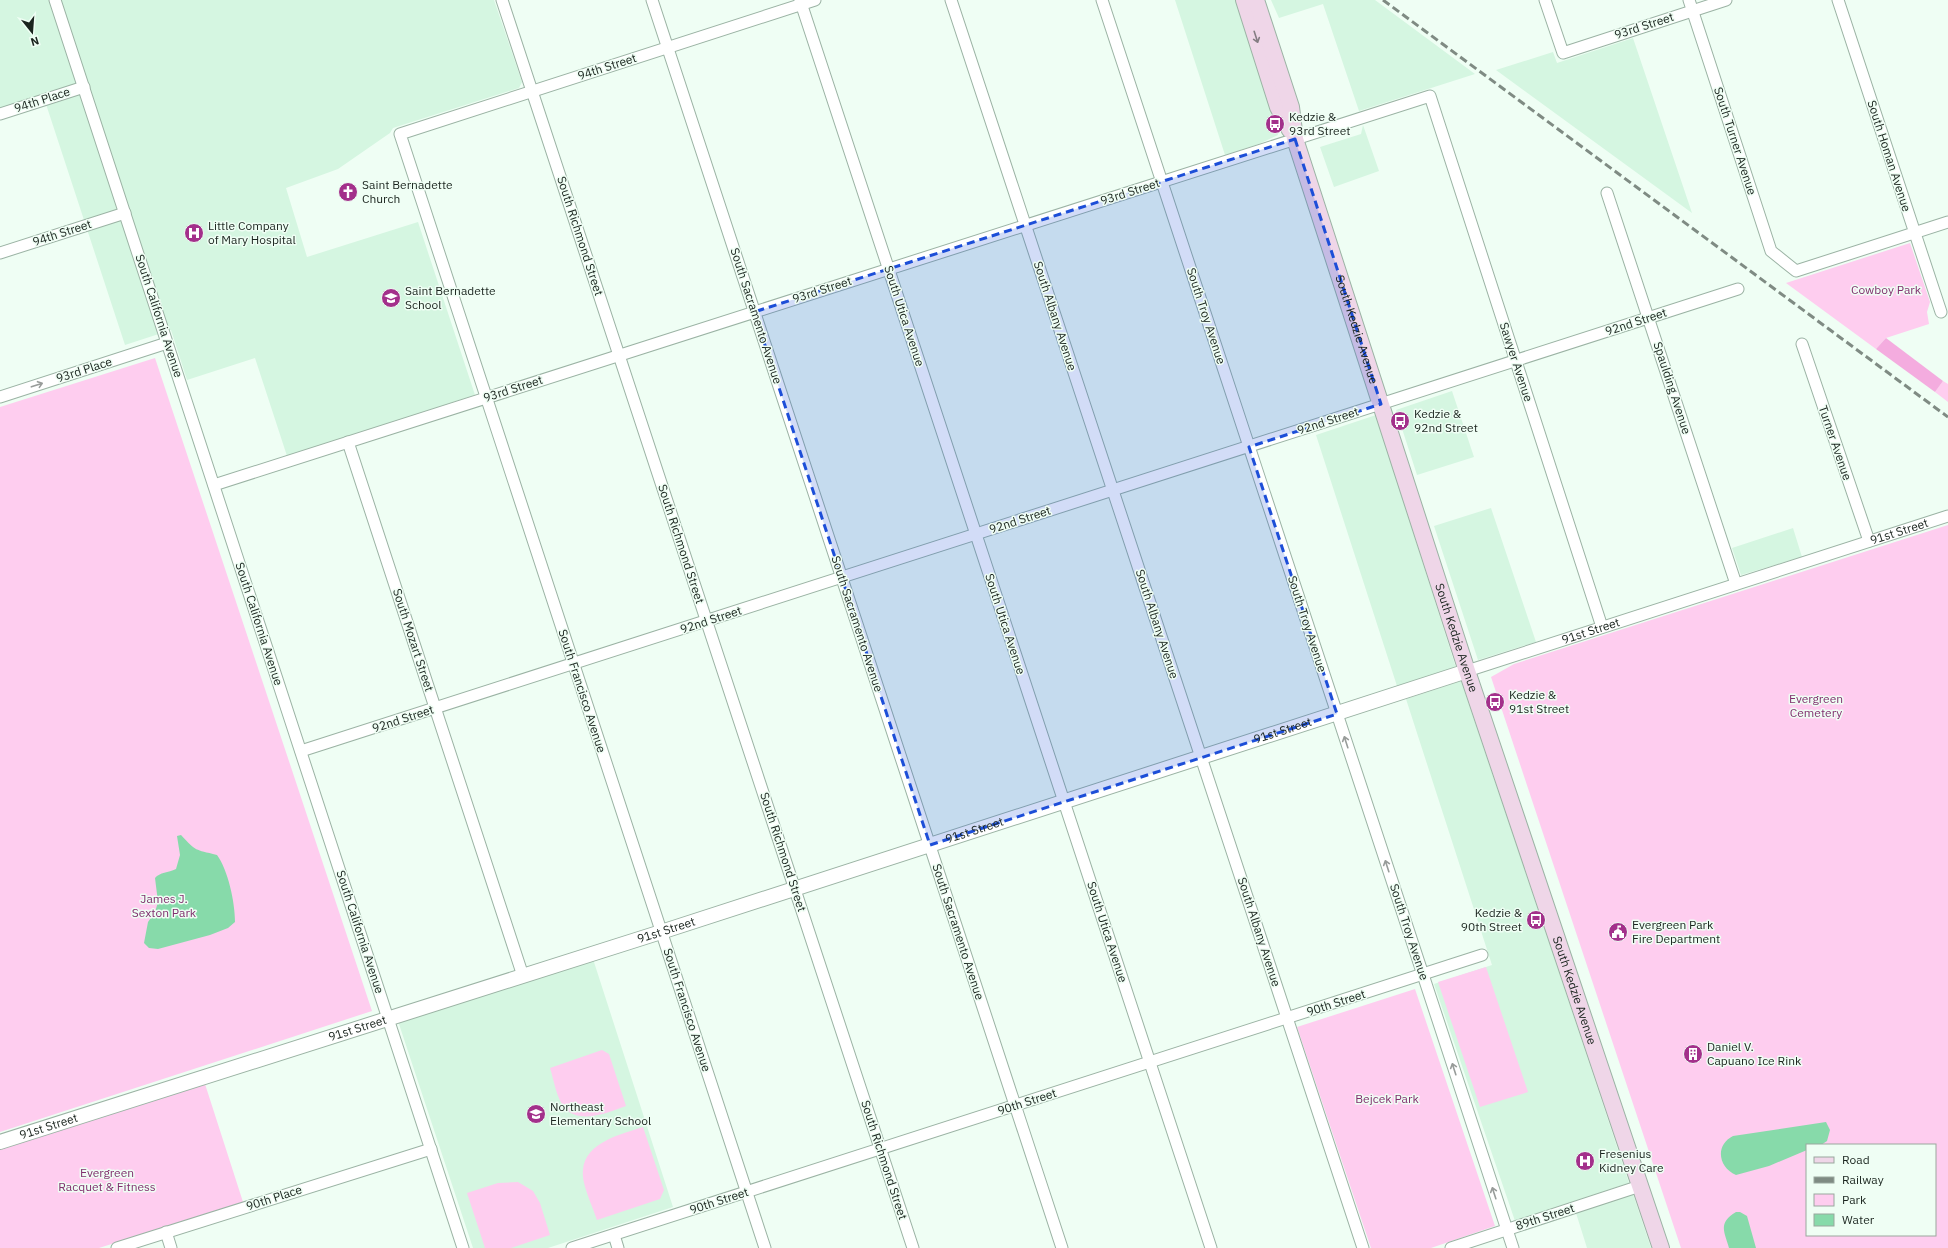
<svg xmlns="http://www.w3.org/2000/svg" width="1948" height="1248" font-family="'IBM Plex Sans',sans-serif">
	<rect width="100%" height="100%" fill="#effef4"/>
	<!-- built -->
	<path fill="#d5f6e1" d="M0,0H494L522,82L519,88L393,128L390,133L338,169L286,188L307,257L418,222L475,395L287,456L255,358L187,380L171,330L125,345L43,95L0,108Z
		M1175,0H1236L1278,135L1259,144L1225,155Z
		M1271,0H1375L1475,74L1359,111L1323,4L1279,18Z
		M1633,38L1692,213L1496,70L1553,52L1557,63Z
		M1363,125L1379,171L1334,187L1320,147L1361,134Z
		M1452,391L1474,457L1417,475L1396,410Z
		M1376,415L1456,668L1397,686L1316,435Z
		M1491,508L1536,642L1478,660L1434,526Z
		M1793,528L1802,557L1741,575L1732,548Z
		M1461,681L1544,927L1629,1183L1515,1221L1434,984L1492,965L1406,699Z
		M593,959L673,1207L548,1248H473L398,1021Z
		M1633,1194L1651,1248H1587L1576,1213Z"/>
	<!-- green -->
	<path fill="#fecdef" fill-rule="evenodd" d="M1910,243L1930,302L1927,312L1929,324L1886,338L1876,349L1786,283Z
		M155,358L372,1011L0,1132V407Z
		M1943,381L1948,384V402L1935,392Z
		M1948,525V1248H1681L1491,677L1514,664ZM1807,1145H1935V1235H1807Z
		M1486,967L1528,1092L1480,1107L1438,982Z
		M1415,989L1495,1226L1431,1248H1371L1297,1027Z
		M602,1050L609,1054L626,1106C609,1112 580,1125 565,1108C556,1098 554,1080 550,1068Z
		M205,1084L243,1202L99,1248H0V1149Z
		M643,1127L664,1190L660,1199L597,1220C593,1207 581,1183 583,1170C585,1142 622,1134 643,1127Z
		M518,1182L533,1191L540,1203L550,1235L511,1248H485L467,1193L498,1183Z"/>
	<!-- forest -->
	<path fill="#f4acdf" d="M1886,338L1943,381L1935,392L1876,349Z"/>
	<!-- water -->
	<path fill="#87daaa" d="M181,835C197,852 194,849 217,855C228,870 235,902 235,922L228,928L210,935L158,949L149,948L144,943L148,922L155,912L158,902L155,878C160,872 168,873 176,869L180,855L177,836Z
		M1826,1122L1830,1130L1827,1141L1821,1145H1807V1150L1769,1166L1736,1175C1718,1167 1715,1145 1733,1136Z
		M1736,1212H1740L1747,1216L1756,1248H1729C1724,1231 1718,1223 1736,1212Z"/>
	<g fill="none" stroke-linecap="round" stroke-linejoin="round">
		<!-- minor casing -->
		<g stroke="#9bb3a4" stroke-width="13">
			<g id="minor">
				<path d="M55,0L463,1248"/>
				<path d="M502,0L913,1248"/>
				<path d="M652,0L1062,1248"/>
				<path d="M800,0L1211,1248"/>
				<path d="M951,0L1363,1248"/>
				<path d="M1102,0L1513,1248"/>
				<path d="M1545,0L1563,53L1726,0"/>
				<path d="M1689,0L1771,251L1796,271L1948,222"/>
				<path d="M1838,0L1941,312"/>
				<path d="M0,114L84,87"/>
				<path d="M1607,193L1736,584"/>
				<path d="M0,253L125,213"/>
				<path d="M1802,344L1869,541"/>
				<path d="M0,397L167,343"/>
				<path d="M348,442L523,976"/>
				<path d="M214,485L1430,96L1602,627"/>
				<path id="s1" d="M1467,671L1948,516"/>
				<path d="M301,751L1738,289"/>
				<path d="M166,1232L171,1248"/>
				<path d="M614,1235L618,1248"/>
				<path d="M117,1248L431,1149"/>
				<path d="M572,1248L1482,955"/>
				<path d="M765,1248L400,134L815,0"/>
				<path d="M1451,1248L1640,1186"/>
			</g>
		</g>
		<!-- tertiary casing -->
		<g stroke="#9bb3a4" stroke-width="16">
			<g id="tertiary">
				<path id="s2" d="M0,1142L661,932L1467,671"/>
			</g>
		</g>
		<!-- secondary casing -->
		<g stroke="#9bb3a4" stroke-width="18">
			<g id="secondary">
				<path d="M1244,0L1278,107L1290,130"/>
				<path id="s3" d="M1256,0L1291,107L1295,139L1467,671L1661,1248"/>
			</g>
		</g>
		<!-- minor -->
		<use href="#minor" stroke="#fff" stroke-width="11"/>
		<!-- tertiary -->
		<use href="#tertiary" stroke="#fff" stroke-width="14"/>
		<!-- secondary -->
		<use href="#secondary" stroke="#efd6e8" stroke-width="16"/>
		<!-- rail -->
		<path stroke="#7f8b83" stroke-width="3" stroke-dasharray="8 4" stroke-linecap="butt" d="M1383,0L1948,417"/>
	</g>
	<!-- one-way arrows -->
	<defs><path id="oneway-shaft" d="M-6 0H5M1.5-3L5.5 0L1.5 3" fill="none" stroke-width="1.6" stroke-linecap="round" stroke-linejoin="round"/></defs>
	<use stroke="#847d83" href="#oneway-shaft" transform="translate(1256 37) rotate(72)"/>
	<g stroke="#989c9a">
		<use href="#oneway-shaft" transform="translate(37 385) rotate(-18)"/>
		<use href="#oneway-shaft" transform="translate(1346 742) rotate(-108)"/>
		<use href="#oneway-shaft" transform="translate(1387 866) rotate(-108)"/>
		<use href="#oneway-shaft" transform="translate(1454 1069) rotate(-108)"/>
		<use href="#oneway-shaft" transform="translate(1494 1193) rotate(-108)"/>
	</g>
	<!-- marked area -->
	<path fill="#1d4ed8" fill-opacity="0.2" stroke="#1d4ed8" stroke-width="3" stroke-dasharray="8 5" stroke-linejoin="round" d="M1295,139L1381,404L1249,447L1337,714L930,845L754,312Z"/>
	<!-- icons -->
	<defs>
		<g id="bus-disc" transform="scale(1)"><circle r="9.5" fill="#a3308b" stroke="#effef4"/><path d="M-5-6H5V4H4V6H2V4H-2V6H-4V4H-5ZM-3.5-4V0h7V-4ZM-3.5 1.2v1.5H-2V1.2ZM2 1.2v1.5H3.5V1.2Z" fill="#fff"/></g>
		<g id="church-disc" transform="scale(1)"><circle r="9.5" fill="#a3308b" stroke="#effef4"/><path d="M-1.2-6h2.4v3.5h3.3v2.4h-3.3V6h-2.4V-.1h-3.3v-2.4h3.3Z" fill="#fff"/></g>
		<g id="hospital-disc" transform="scale(1)"><circle r="9.5" fill="#a3308b" stroke="#effef4"/><path d="M-5-5h3v3.5h4V-5h3V5h-3V1.5h-4V5h-3Z" fill="#fff"/></g>
		<g id="school-disc" transform="scale(1)"><circle r="9.5" fill="#a3308b" stroke="#effef4"/><path d="M0-5L7-2L0 1L-7-2ZM-4 1L0 2.5L4 1V4Q0 6-4 4Z" fill="#fff"/></g>
		<g id="civic-disc" transform="scale(1)"><circle r="9.5" fill="#a3308b" stroke="#effef4"/><path d="M-.6-6.5H3V-4.5H.6V-3L4-1V1h2V6H-6V1h2V-1L-.6-3ZM-1.2 2.5V6h2.4V2.5Z" fill="#fff"/></g>
		<g id="building-disc" transform="scale(1)"><circle r="9.5" fill="#a3308b" stroke="#effef4"/><path d="M-4-6H4V6H1V3H-1V6H-4ZM-2.5-4.3h1.7v1.8h-1.7ZM.8-4.3h1.7v1.8H.8ZM-2.5-1h1.7V.8h-1.7ZM.8-1h1.7V.8H.8Z" fill="#fff"/></g>
	</defs>
	<g fill-rule="evenodd">
		<use href="#bus-disc" x="1275" y="124"/>
		<use href="#church-disc" x="348" y="192"/>
		<use href="#hospital-disc" x="194" y="233"/>
		<use href="#school-disc" x="391" y="298"/>
		<use href="#bus-disc" x="1400" y="421"/>
		<use href="#bus-disc" x="1495" y="702"/>
		<use href="#bus-disc" x="1536" y="920"/>
		<use href="#civic-disc" x="1618" y="932"/>
		<use href="#building-disc" x="1693" y="1054"/>
		<use href="#school-disc" x="536" y="1114"/>
		<use href="#hospital-disc" x="1585" y="1161"/>
	</g>
	<g text-anchor="middle" stroke-width="3" stroke-linejoin="round" paint-order="stroke">
		<!-- street labels -->
		<g font-size="12" fill="#1a241e" stroke="#effef4">
			<text transform="translate(1644 26) rotate(-18)" y="4">93rd Street</text>
			<text transform="translate(607 67) rotate(-18)" y="4">94th Street</text>
			<text transform="translate(42 100) rotate(-18)" y="4">94th Place</text>
			<text transform="translate(1735 141) rotate(72)" y="4">South Turner Avenue</text>
			<text transform="translate(1889 156) rotate(72)" y="4">South Homan Avenue</text>
			<text transform="translate(1130 192) rotate(-18)" y="4">93rd Street</text>
			<text transform="translate(62 233) rotate(-18)" y="4">94th Street</text>
			<text transform="translate(580 236) rotate(72)" y="4">South Richmond Street</text>
			<text transform="translate(822 290) rotate(-18)" y="4">93rd Street</text>
			<text transform="translate(159 316) rotate(72)" y="4">South California Avenue</text>
			<text transform="translate(756 316) rotate(72)" y="4">South Sacramento Avenue</text>
			<text transform="translate(904 316) rotate(72)" y="4">South Utica Avenue</text>
			<text transform="translate(1055 316) rotate(72)" y="4">South Albany Avenue</text>
			<text transform="translate(1206 316) rotate(72)" y="4">South Troy Avenue</text>
			<text transform="translate(1636 322) rotate(-18)" y="4">92nd Street</text>
			<text dy="4" stroke="none"><textPath href="#s3" startOffset="345">South Kedzie Avenue</textPath></text>
			<text transform="translate(1516 362) rotate(72)" y="4">Sawyer Avenue</text>
			<text transform="translate(84 370) rotate(-18)" y="4">93rd Place</text>
			<text transform="translate(1672 388) rotate(72)" y="4">Spaulding Avenue</text>
			<text transform="translate(513 389) rotate(-18)" y="4">93rd Street</text>
			<text transform="translate(1328 421) rotate(-18)" y="4">92nd Street</text>
			<text transform="translate(1835 443) rotate(71)" y="4">Turner Avenue</text>
			<text transform="translate(1020 520) rotate(-18)" y="4">92nd Street</text>
			<text dy="4" stroke="none"><textPath href="#s1" startOffset="454">91st Street</textPath></text>
			<text transform="translate(681 544) rotate(72)" y="4">South Richmond Street</text>
			<text transform="translate(711 620) rotate(-18)" y="4">92nd Street</text>
			<text transform="translate(259 624) rotate(72)" y="4">South California Avenue</text>
			<text transform="translate(857 624) rotate(72)" y="4">South Sacramento Avenue</text>
			<text transform="translate(1005 624) rotate(72)" y="4">South Utica Avenue</text>
			<text transform="translate(1157 624) rotate(72)" y="4">South Albany Avenue</text>
			<text transform="translate(1307 624) rotate(72)" y="4">South Troy Avenue</text>
			<text dy="4" stroke="none"><textPath href="#s1" startOffset="130">91st Street</textPath></text>
			<text dy="4" stroke="none"><textPath href="#s3" startOffset="669">South Kedzie Avenue</textPath></text>
			<text transform="translate(413 640) rotate(72)" y="4">South Mozart Street</text>
			<text transform="translate(582 691) rotate(72)" y="4">South Francisco Avenue</text>
			<text transform="translate(403 719) rotate(-18)" y="4">92nd Street</text>
			<text dy="4" stroke="none"><textPath href="#s2" startOffset="1347">91st Street</textPath></text>
			<text dy="4" stroke="none"><textPath href="#s2" startOffset="1023">91st Street</textPath></text>
			<text transform="translate(783 852) rotate(72)" y="4">South Richmond Street</text>
			<text dy="4" stroke="none"><textPath href="#s2" startOffset="699">91st Street</textPath></text>
			<text transform="translate(360 932) rotate(72)" y="4">South California Avenue</text>
			<text transform="translate(958 932) rotate(72)" y="4">South Sacramento Avenue</text>
			<text transform="translate(1107 932) rotate(72)" y="4">South Utica Avenue</text>
			<text transform="translate(1259 932) rotate(72)" y="4">South Albany Avenue</text>
			<text transform="translate(1409 932) rotate(72)" y="4">South Troy Avenue</text>
			<text dy="4" stroke="none"><textPath href="#s3" startOffset="1041">South Kedzie Avenue</textPath></text>
			<text transform="translate(1336 1003) rotate(-18)" y="4">90th Street</text>
			<text transform="translate(687 1010) rotate(72)" y="4">South Francisco Avenue</text>
			<text dy="4" stroke="none"><textPath href="#s2" startOffset="375">91st Street</textPath></text>
			<text transform="translate(1027 1102) rotate(-18)" y="4">90th Street</text>
			<text dy="4" stroke="none"><textPath href="#s2" startOffset="51">91st Street</textPath></text>
			<text transform="translate(884 1160) rotate(72)" y="4">South Richmond Street</text>
			<text transform="translate(274 1198) rotate(-18)" y="4">90th Place</text>
			<text transform="translate(719 1201) rotate(-18)" y="4">90th Street</text>
			<text transform="translate(1545 1217) rotate(-18)" y="4">89th Street</text>
		</g>
		<!-- poi labels -->
		<g font-size="12" fill="#1a241e" stroke="#effef4" text-anchor="start">
			<text x="1289" y="121">Kedzie &amp;<tspan x="1289" dy="14">93rd Street</tspan></text>
			<text x="362" y="189">Saint Bernadette<tspan x="362" dy="14">Church</tspan></text>
			<text x="208" y="230">Little Company<tspan x="208" dy="14">of Mary Hospital</tspan></text>
			<text x="405" y="295">Saint Bernadette<tspan x="405" dy="14">School</tspan></text>
			<text x="1414" y="418">Kedzie &amp;<tspan x="1414" dy="14">92nd Street</tspan></text>
			<text x="1509" y="699">Kedzie &amp;<tspan x="1509" dy="14">91st Street</tspan></text>
			<text x="1522" y="917" text-anchor="end">Kedzie &amp;<tspan x="1522" dy="14">90th Street</tspan></text>
			<text x="1632" y="929">Evergreen Park<tspan x="1632" dy="14">Fire Department</tspan></text>
			<text x="1707" y="1051">Daniel V.<tspan x="1707" dy="14">Capuano Ice Rink</tspan></text>
			<text x="550" y="1111">Northeast<tspan x="550" dy="14">Elementary School</tspan></text>
			<text x="1599" y="1158">Fresenius<tspan x="1599" dy="14">Kidney Care</tspan></text>
		</g>
		<!-- park labels -->
		<g font-size="12" fill="#802f6e" stroke="#effef4">
			<text x="1886" y="294">Cowboy Park</text>
			<text x="1816" y="703">Evergreen<tspan x="1816" dy="14">Cemetery</tspan></text>
			<text x="164" y="903">James J.<tspan x="164" dy="14">Sexton Park</tspan></text>
			<text x="1387" y="1103">Bejcek Park</text>
			<text x="107" y="1177">Evergreen<tspan x="107" dy="14">Racquet &amp; Fitness</tspan></text>
		</g>
	</g>
	<!-- legend -->
	<rect x="1806" y="1144" width="130" height="92" fill="#effef4" stroke="#9aa79e"/>
	<rect x="1814" y="1157" width="20" height="6" fill="#efd6e8" stroke="#9aa79e"/>
	<text x="1842" y="1164" font-size="12" fill="#1a241e">Road</text>
	<rect x="1814" y="1177" width="20" height="6" fill="#7f8b83" stroke="#9aa79e"/>
	<text x="1842" y="1184" font-size="12" fill="#1a241e">Railway</text>
	<rect x="1814" y="1194" width="20" height="12" fill="#fecdef" stroke="#9aa79e"/>
	<text x="1842" y="1204" font-size="12" fill="#1a241e">Park</text>
	<rect x="1814" y="1214" width="20" height="12" fill="#87daaa" stroke="#9aa79e"/>
	<text x="1842" y="1224" font-size="12" fill="#1a241e">Water</text>
	<!-- north arrow -->
	<g transform="translate(32 32) rotate(163)" stroke="#effef4" stroke-width="3" paint-order="stroke">
	<path d="M0-3L7 15L0 10L-7 15Z" fill="#1a241e"/>
	<text y="-6" font-size="11" font-weight="bold" text-anchor="middle" fill="#1a241e">N</text>
	</g>
</svg>
